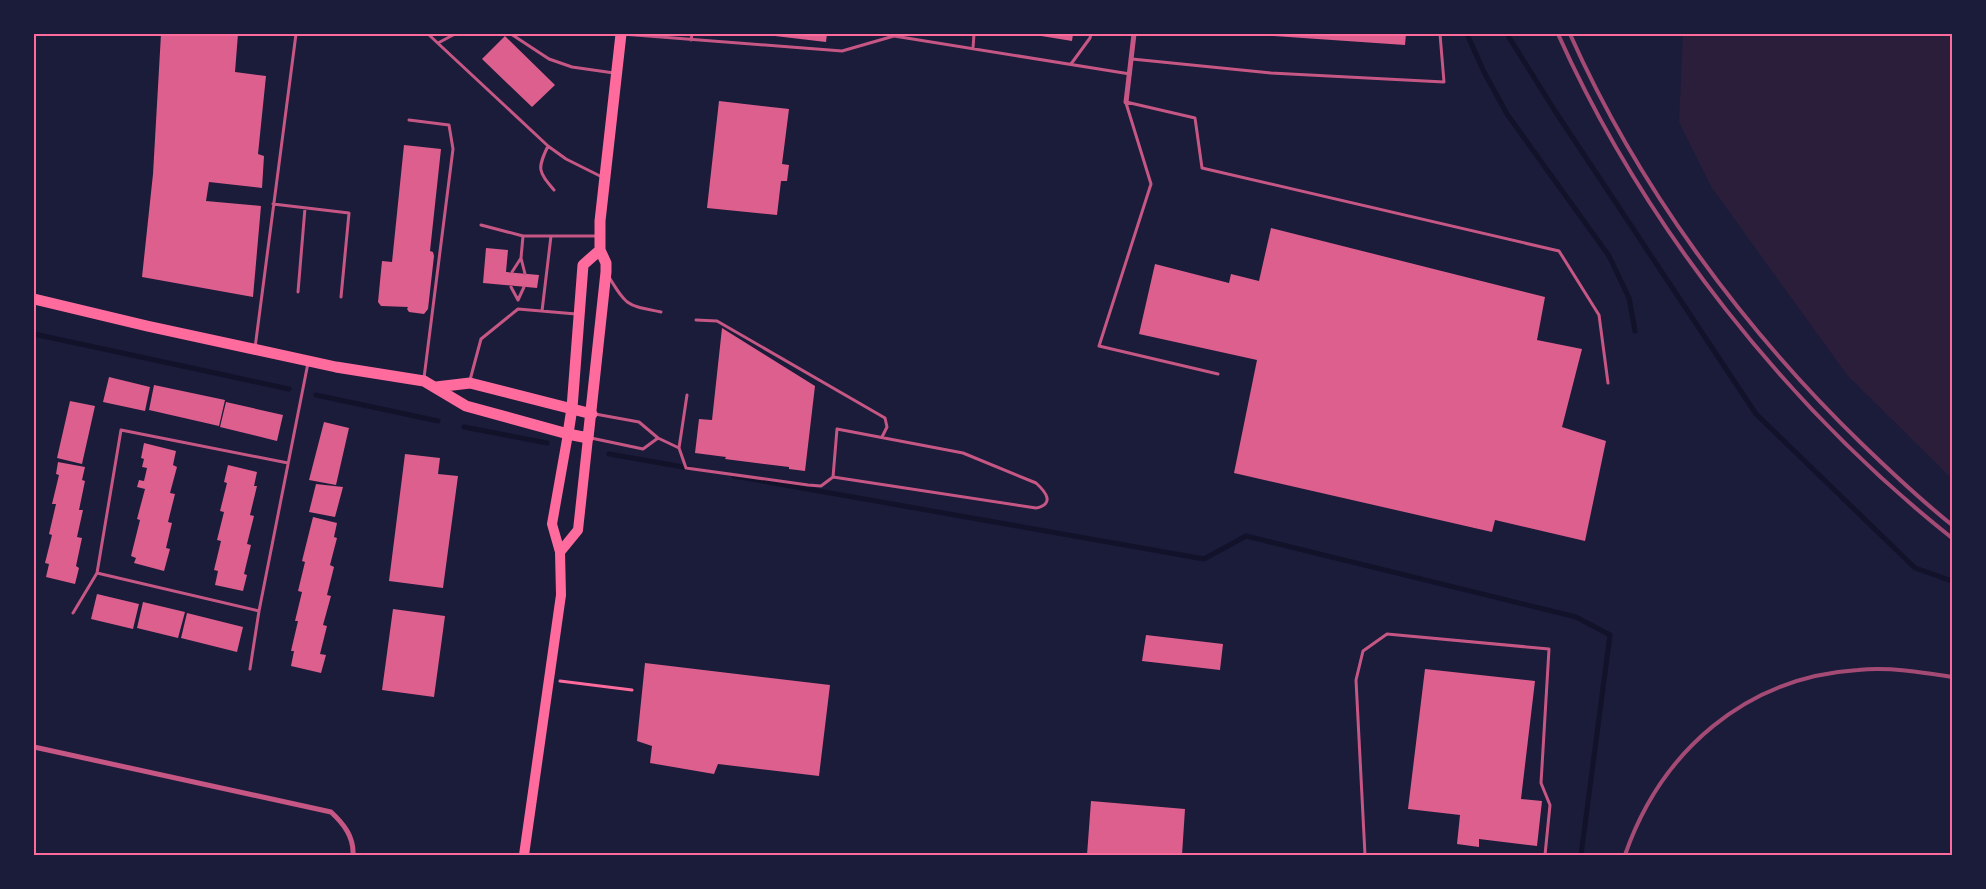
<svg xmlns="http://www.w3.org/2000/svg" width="1986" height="889" font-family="'Fira Sans',sans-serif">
	<rect width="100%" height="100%" fill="#1b1b3a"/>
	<!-- green -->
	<path fill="#2a1e3b" d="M1683,34H1952V479L1847,375L1712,188L1679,122Z"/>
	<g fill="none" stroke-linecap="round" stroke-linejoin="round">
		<!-- stream -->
		<path stroke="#12122b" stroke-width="5" d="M1467,34L1484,72L1507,114L1609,256L1629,298L1635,331
			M1507,34L1555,111L1756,414L1915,568L1952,581
			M34,334L289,389
			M316,395L438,421
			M464,427L547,443
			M609,454L689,468
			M734,476L1204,559L1246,536L1576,617L1610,635L1581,855"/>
	</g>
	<!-- building -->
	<path fill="#dd5f8e" d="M161,34H238L235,72L266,76L258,154L264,156L262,188L209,182L206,201L261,206L253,297L142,277L153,174Z
		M758,34H827L826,42Z
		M1029,34H1073L1072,41Z
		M1260,34H1406L1405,45L1260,35Z
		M505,36L555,85L532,107L482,59Z
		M719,101L789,109L782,164L789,165L787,181H781L777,215L707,208Z
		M404,145L441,149L430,251L433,252L434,256L428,309L424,314L409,312L407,309L408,307L381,306L378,302L382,261L392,262Z
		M1271,228L1545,297L1537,340L1582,349L1562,427L1606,441L1585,541L1495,520L1492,532L1234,473L1257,360L1139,334L1155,264L1229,283L1231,274L1259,281Z
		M486,248L508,250L506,272L539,275L537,288L483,283Z
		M722,328L815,386L805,471L789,469V467L725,459L726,457L695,453L699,419L712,420Z
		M109,377L150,387L145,411L103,402Z
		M154,385L225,400L219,426L149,410Z
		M70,401L95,406L82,464L57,458Z
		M226,402L283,415L277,441L220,427Z
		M324,422L349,428L336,485L309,480Z
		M144,443L176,451L173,465L177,467L170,493L175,494L168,522L172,523L166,548L170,549L164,571L134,563L136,558L131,556L140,520L137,519L145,489L137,487L139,480L144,481L147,468L142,467L144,459L141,458Z
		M405,454L440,458L438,474L458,476L443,588L389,581Z
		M58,462L85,467L82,480L85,481L79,510H83L77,537L82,538L76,566L79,568L75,584L46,577L49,564L45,563L52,535L49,534L56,504H52L59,475L56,474Z
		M228,465L257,472L254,486H257L250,515L254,516L247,544L251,545L244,574L247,575L243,591L215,585L218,571L214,570L221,541L217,540L224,512L220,511L227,483L224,482Z
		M316,484L343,487L335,517L309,512Z
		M313,517L337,523L334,537L337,538L330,565L334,567L327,595L331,596L323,625L327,626L320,654L326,655L321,673L291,666L294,651H291L298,621H295L302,592L298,591L305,562L302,561Z
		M97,594L139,604L133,629L91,619Z
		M143,602L185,612L178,638L137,628Z
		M393,609L445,616L434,697L382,690Z
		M187,613L243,627L237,652L181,638Z
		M1146,635L1223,644L1220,670L1142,661Z
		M645,663L830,685L819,776L718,764L714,774L650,763L652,746L637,741Z
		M1425,669L1535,681L1521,799L1542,801L1537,846L1479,839V847L1457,844L1460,815L1408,809Z
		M1091,801L1185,809L1182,855H1087Z"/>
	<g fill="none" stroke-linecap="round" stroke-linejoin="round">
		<!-- path -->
		<path stroke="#ff6b9d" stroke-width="3" d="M34,268V267
			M560,681L632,690"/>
		<!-- service -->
		<path stroke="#c65784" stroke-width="3" d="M428,34L548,146L566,159L602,177
			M511,34L549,59L572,67L614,73
			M622,34L842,51L894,36L1130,74
			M691,40L692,34
			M438,43L455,34
			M973,48L974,34
			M1132,59L1271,73L1444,82L1440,34
			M1071,64L1090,38L1091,34
			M1126,102L1195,118L1202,168L1559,251L1599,315L1608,383
			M1126,103L1151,184L1099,346L1218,374
			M409,120L449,125L453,149L424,378
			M548,146C537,169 538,171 554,190
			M273,204L349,213L341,297
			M481,225L523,236
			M521,258L525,274
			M512,272L521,258L523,236H597
			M609,277C627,307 627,305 661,312
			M511,287L518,300L524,287
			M298,292L305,208
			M542,311L551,236
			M696,320L717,321L885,418L887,427L882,437
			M255,348L296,34
			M470,380L481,339L518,309L576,314
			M687,395L679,448L686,468L808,485L821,486L833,477L837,429L963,453L1036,483C1046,492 1055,504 1036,508L833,477
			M595,414L639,422L658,438L679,448
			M591,438L643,449L658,438
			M97,573L259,611
			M73,613L97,573L121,430L288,463
			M250,669L259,611L308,363
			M1365,855L1356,680L1363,651L1387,634L1549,649L1541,783L1550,805L1545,855"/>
		<!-- minor -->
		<path stroke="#c65784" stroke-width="5" d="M1126,102L1134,34
			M34,747L331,812C344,824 354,837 353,855"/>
		<!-- secondary -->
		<path stroke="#ff6b9d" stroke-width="10" d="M560,552L578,530L588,438
			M524,855L561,595L560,552L552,524L568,434"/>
		<!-- primary -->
		<path stroke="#ff6b9d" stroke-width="11" d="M34,299L147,326L336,367L424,381L466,406L568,434L588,438L606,272V263L600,250V221L621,34
			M436,387L470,383L592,414
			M568,434L572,408L583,265L600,250"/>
		<!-- rail -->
		<path stroke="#a44b75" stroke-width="4" d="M1558,34C1644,226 1787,407 1952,538
			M1570,34C1637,185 1743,329 1862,444C1891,472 1921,500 1952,525
			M1625,855C1661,751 1746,677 1858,670C1889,667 1921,672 1952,677"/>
	</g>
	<!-- border -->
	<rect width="1986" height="889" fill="none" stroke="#1b1b3a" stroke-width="70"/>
	<rect x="35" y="35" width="1916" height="819" fill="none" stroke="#ff6b9d" stroke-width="2"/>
</svg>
